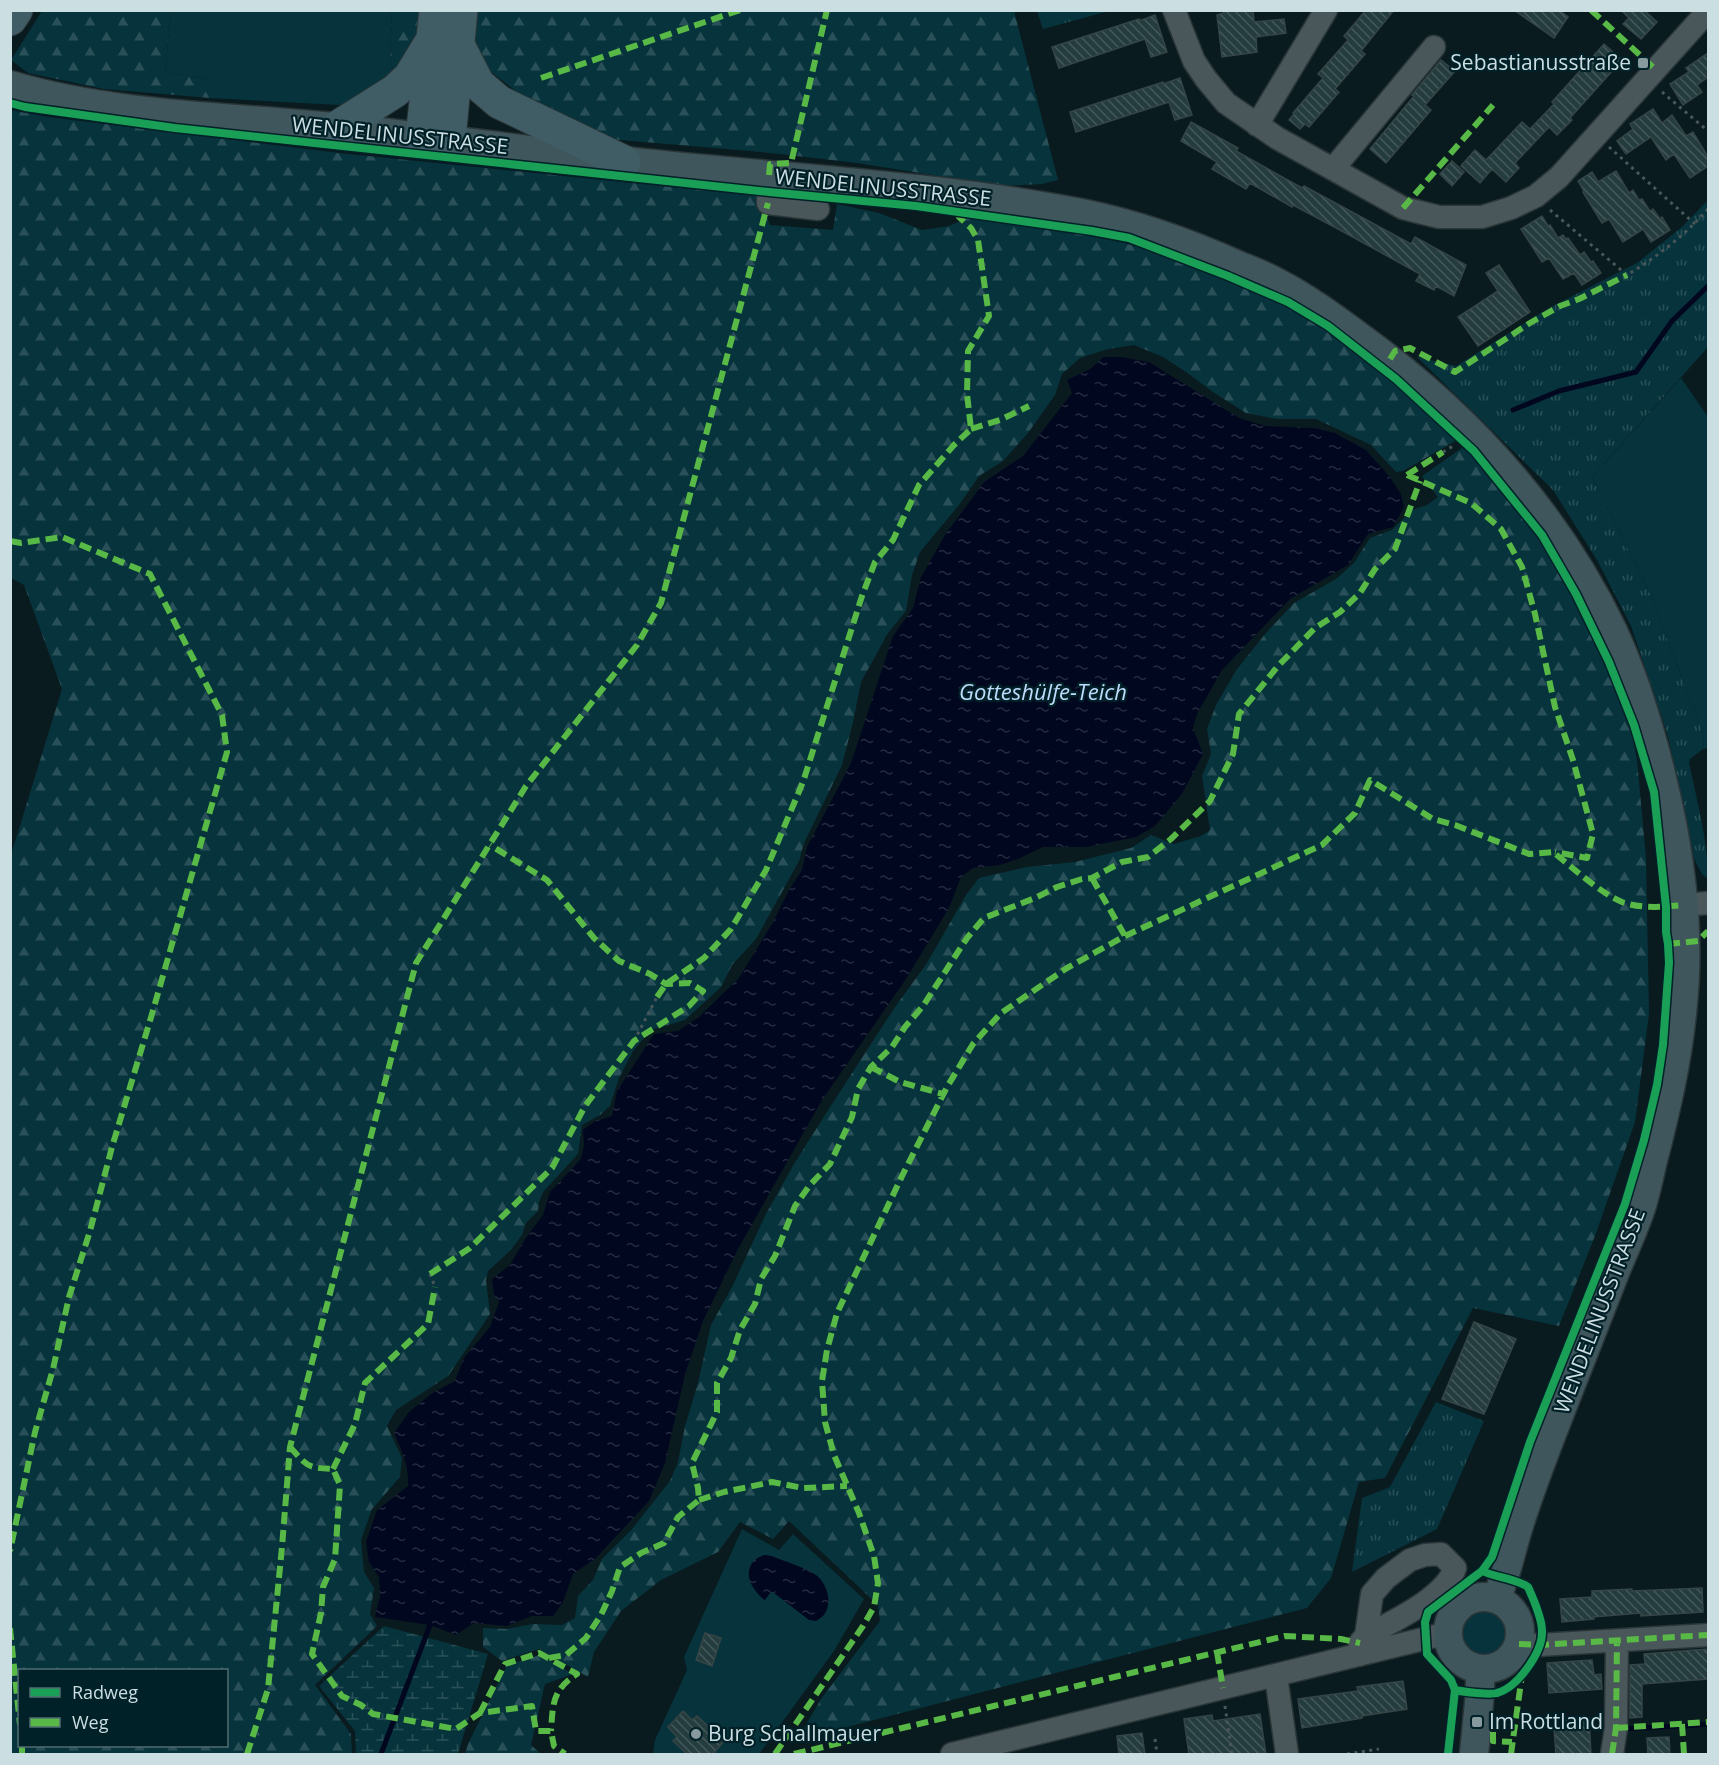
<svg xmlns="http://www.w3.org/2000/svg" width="1719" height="1765" font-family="'Open Sans',sans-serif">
	<defs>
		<pattern id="forest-firs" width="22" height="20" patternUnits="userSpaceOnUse" patternTransform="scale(1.5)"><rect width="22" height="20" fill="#06333c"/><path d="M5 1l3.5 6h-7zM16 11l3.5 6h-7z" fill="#295058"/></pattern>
		<pattern id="wetland-marsh" width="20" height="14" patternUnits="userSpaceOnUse" patternTransform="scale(1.5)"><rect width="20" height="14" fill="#06333c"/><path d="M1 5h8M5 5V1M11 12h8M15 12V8" fill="none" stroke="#295058"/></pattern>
		<pattern id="park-tufts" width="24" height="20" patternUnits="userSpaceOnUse" patternTransform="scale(1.5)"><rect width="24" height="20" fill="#06333c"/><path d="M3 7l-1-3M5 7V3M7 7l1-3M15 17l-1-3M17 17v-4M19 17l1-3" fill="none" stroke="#295058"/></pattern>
		<pattern id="water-ripples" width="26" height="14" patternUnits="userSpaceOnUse" patternTransform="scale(1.5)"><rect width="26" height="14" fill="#01071f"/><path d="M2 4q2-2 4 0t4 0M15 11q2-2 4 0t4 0" fill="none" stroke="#252b3f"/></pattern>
		<pattern id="building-back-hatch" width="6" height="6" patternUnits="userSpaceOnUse" patternTransform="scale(1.5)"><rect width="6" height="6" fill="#253c3e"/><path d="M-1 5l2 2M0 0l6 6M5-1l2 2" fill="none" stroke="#43585a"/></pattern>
	</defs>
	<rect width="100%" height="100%" fill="#091b1f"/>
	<!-- green -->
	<path fill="#06333c" d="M171,11H392L390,63L397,74L368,96L339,105L210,98V79L165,72Z
		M1681,378L1708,417V748L1703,749L1704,736L1650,594L1592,477Z
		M742,1529L779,1550L793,1534L864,1599L834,1651L759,1754H653L655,1740L687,1670L684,1657Z
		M1459 1633a25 25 0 1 1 50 0a25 25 0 1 1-50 0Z"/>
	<!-- forest -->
	<path fill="url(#forest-firs)" fill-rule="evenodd" d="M42,11H171L165,72L210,79V98L104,89L28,73L11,60Z
		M392,11H422C421,34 409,54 397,74L390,63Z
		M478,11H1014L1058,180L1042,184L1002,186L857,163L761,152L609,139L517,92L490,71L475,44Z
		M10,110L48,117L339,153L758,196L770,225L833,230L837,204L879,213L922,230L949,226L967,218L1085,234L1124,243L1178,259L1226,277L1286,304L1327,328L1394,381L1457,440L1403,471L1396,472L1371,445L1316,419H1277L1246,413L1213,392L1186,372L1163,357L1134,345L1108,349L1080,358L1062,374L1055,395L1028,433L1003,461L979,476L959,505L920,552L912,575L906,611L888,633L861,682L853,722L842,765L804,843L799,861L756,939L732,965L721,987L685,1020L651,1030L633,1051L619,1078L610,1106L600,1115L582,1125L578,1154L543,1192L539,1202L538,1211L526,1223L522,1235L510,1251L488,1271L486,1280L490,1314L448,1376L396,1410L387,1426L402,1458L400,1477L372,1509L361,1540L364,1572L374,1588L370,1614L377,1626L315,1685L351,1734L352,1754H11L10,858L62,689L24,585L11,578ZM20,1670H226V1746H20Z
		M1462,448L1475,457L1514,499L1558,561L1626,704L1637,760L1646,858L1649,1014L1635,1122L1595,1236L1559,1326L1473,1308L1385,1478L1359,1482L1331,1578L1307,1608L797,1740L821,1699L880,1621L878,1605L789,1521L773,1539L740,1522L718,1552L661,1580L621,1611L594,1652L588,1677L539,1649L502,1661L483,1647V1628L507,1629L533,1624L562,1625L575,1618L578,1596L593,1580L602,1559L632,1529L670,1481L678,1462L685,1426L698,1383L711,1325L732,1287L766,1214L794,1164L832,1104L895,1007L927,963L966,895L979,878L1027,867L1075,862L1131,848L1151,835L1174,844L1201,836L1210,830L1202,776L1211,754L1207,729L1216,705L1237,669L1266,633L1294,603L1336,579L1354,563L1370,538L1392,530L1412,510L1427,505L1438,497L1422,476Z
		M540,1655L573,1674L545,1684L531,1745L541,1754H465L468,1744L507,1665Z"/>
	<!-- wetland -->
	<path fill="url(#wetland-marsh)" d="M384,1626L488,1654L458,1754H356L355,1731L319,1686Z"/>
	<!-- park -->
	<path fill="url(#park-tufts)" d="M1037,11V10L1109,11L1043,29Z
		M1708,200V347L1592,477L1650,594L1704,736L1703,749L1690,759L1689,763C1697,801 1708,841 1708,879L1702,874L1694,859L1668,736L1631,626L1597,560L1553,490L1417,357L1456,366L1549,308L1637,263L1682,227Z
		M1436,1402L1484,1421L1437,1529L1352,1572L1362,1498L1390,1487Z"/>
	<!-- water -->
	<path fill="url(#water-ripples)" d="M1104,357H1121L1149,362L1239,418L1266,426L1314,428L1335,433L1366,450L1389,476L1401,494L1404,507L1393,527L1368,534L1348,565L1290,599L1222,670L1197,714L1193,728L1203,754L1182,794L1155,826L1136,837L1086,847H1043L1018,859L1000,865L973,868L961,877L949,908L906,979L822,1100L738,1249L703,1321L685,1374L665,1463L649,1501L596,1558L573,1574L563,1602L553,1616H532L507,1626L474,1623L456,1635L430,1625L375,1617L380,1596L379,1577L369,1562L366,1542L377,1510L408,1486C409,1465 402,1451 394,1433L409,1412L431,1394L455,1381L464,1358L490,1327L499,1302L494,1295L492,1279L510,1265L525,1239L543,1215L550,1192L581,1159L584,1145L583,1130L595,1121L612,1116L617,1091L654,1034L678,1031L699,1017L739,978L772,924L789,890L802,870L807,847L851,763L893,636L913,608L921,577L945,535L984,482L1023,456L1072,393L1067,380L1090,369Z
		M765,1555L772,1556C783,1561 807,1568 816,1575C827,1583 833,1603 824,1615C822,1617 819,1619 816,1621L809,1620L774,1593L771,1592L765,1600L763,1599C759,1595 755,1591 753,1587C744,1574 750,1558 765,1555Z"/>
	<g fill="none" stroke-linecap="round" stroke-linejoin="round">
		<!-- stream -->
		<path stroke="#01071f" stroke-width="5" d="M1513,410L1559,391L1636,372L1672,321L1708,286
			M1686,1726L1708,1724
			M1623,1729L1678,1726
			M381,1754L430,1625"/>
	</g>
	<!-- building -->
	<path fill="url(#building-back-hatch)" stroke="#354546" stroke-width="1.5" d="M1224,10H1253L1254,22L1284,19L1286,33L1256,37L1257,52L1222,57L1217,15L1224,13Z
		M1366,10H1394L1361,51L1365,54L1335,89L1339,92L1309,127L1305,124L1300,129L1289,120L1294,114L1293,113L1323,78L1318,74L1348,40L1344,36Z
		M1514,10H1559L1568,17L1554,38Z
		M1621,10H1644L1657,22L1641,39L1623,24L1629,18Z
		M1155,15L1167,52L1151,57L1145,39L1059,68L1052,47L1139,19V21Z
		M1604,44L1622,60L1570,118L1572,120L1557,135L1549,127L1515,163L1519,168L1506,182L1492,169L1480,183L1461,166L1475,150L1486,160L1522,122L1530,129L1554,104L1552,102Z
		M1708,53V77L1697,85L1702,92L1683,105L1670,84L1689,72L1686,68Z
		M1441,60L1455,71L1425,105L1431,110L1386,163L1370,149L1414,96L1412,95Z
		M1180,78L1192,115L1175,120L1169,102L1076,132L1070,112L1163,82V84Z
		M1653,109L1662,123L1672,115L1686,136L1693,132L1708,157V166L1690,178L1674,154L1666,160L1651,137L1626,154L1617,141L1633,129L1630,124Z
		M1191,122L1238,148L1236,151L1302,188L1304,186L1411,244L1415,237L1466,265L1454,296L1436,286L1434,290L1416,281L1420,274L1340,230L1293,205L1292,207L1250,183L1246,189L1212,169L1217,162L1181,141Z
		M1452,161L1464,172L1452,186L1440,174Z
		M1616,171L1629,193L1633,190L1639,200L1642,199L1650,211L1653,209L1660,219L1662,217L1670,230L1651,242L1643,229L1623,242L1609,219L1602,223L1583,192L1584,191L1578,181L1592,172L1598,182Z
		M1542,216L1548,226L1550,225L1558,238L1563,235L1566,239L1568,238L1580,255L1584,252L1591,262L1593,261L1601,273L1582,285L1574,273L1563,279L1549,258L1542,262L1521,229Z
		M1499,265L1530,312L1478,346L1458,317L1498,291L1486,273Z
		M1474,1322L1516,1339L1484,1414L1442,1399Z
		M1702,1588L1703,1612L1641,1616V1613L1593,1617L1594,1619L1562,1622L1560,1599L1592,1597V1591L1632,1589V1591Z
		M705,1633L721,1638L712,1666L696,1660Z
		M1708,1649V1679L1642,1684V1717L1630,1718V1665L1645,1664L1644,1654Z
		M1592,1660L1594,1675L1601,1674L1602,1689L1549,1693L1547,1663Z
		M1403,1681L1407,1709L1362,1716V1718L1302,1728L1298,1699L1358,1691L1357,1687Z
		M683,1711L692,1720L697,1716L724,1741L712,1755H688L673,1741L677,1737L668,1727Z
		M1260,1714L1266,1755H1189L1184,1719L1212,1715L1213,1721Z
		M1589,1718L1591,1755H1556L1554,1728L1567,1727L1566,1719Z
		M1142,1733L1145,1755H1119L1117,1736Z
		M1669,1737L1670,1755H1648L1647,1738Z"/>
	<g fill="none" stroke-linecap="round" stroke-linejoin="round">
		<!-- minor casing -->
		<g stroke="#2a3638" stroke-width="25">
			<path id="minor" d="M1174,10L1194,61L1206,79L1226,103L1277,138L1403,208L1439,217H1482L1511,208L1536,196L1559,177L1708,11
				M1257,125L1326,10
				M1333,169L1434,47
				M769,175L768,203L818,209
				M1683,905L1708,903
				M1519,1644L1539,1645L1708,1635
				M1359,1655L1360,1643L1366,1636L1372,1594L1386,1578L1410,1560L1425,1555L1441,1554L1455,1568C1445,1598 1393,1621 1366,1636
				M1276,1676L1287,1754
				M952,1754L1448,1633
				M1612,1754L1616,1728L1617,1641"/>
		</g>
		<!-- major casing -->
		<g stroke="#2a3638" stroke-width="31">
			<path id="major" d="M10,85C119,117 232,116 343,128C464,141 584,158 705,169C830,181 957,189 1081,213C1136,224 1189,243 1240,266C1253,271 1266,276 1278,283C1307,298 1334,318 1360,337C1466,414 1556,512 1613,631C1639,687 1655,745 1668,804C1683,872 1690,944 1682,1013C1677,1064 1665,1114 1652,1164C1649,1178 1646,1191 1642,1205C1635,1227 1625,1248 1616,1270C1599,1313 1582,1357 1565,1400C1548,1444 1530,1488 1517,1532C1510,1555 1506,1577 1496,1599
				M1448 1633a36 36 0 1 1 72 0a36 36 0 1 1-72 0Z
				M1474,1754L1480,1692V1669"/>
		</g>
		<!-- highway casing -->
		<g stroke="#2a3638" stroke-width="35">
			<path id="highway" d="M10,19L16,10
				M458,45L478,84L499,102L624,162
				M338,127L395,91L410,77L433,39
				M422,138L436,10
				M449,140L461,10"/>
		</g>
		<!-- path -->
		<path stroke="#4a575a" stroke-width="3" stroke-dasharray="3 4.5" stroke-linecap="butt" d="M1662,92L1708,131
			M1609,147L1695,224
			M1550,210L1627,275C1657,257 1685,235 1708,209
			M1443,452L1453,446
			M634,1041L657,997
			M430,1274L435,1287
			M1225,1706L1232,1754
			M1155,1739L1157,1754
			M1347,1754L1379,1749"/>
		<!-- minor -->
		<use href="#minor" stroke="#4a575a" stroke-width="22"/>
		<!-- major -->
		<use href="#major" stroke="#40565d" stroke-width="28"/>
		<!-- highway -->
		<use href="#highway" stroke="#405c65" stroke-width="33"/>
		<!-- quiet -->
		<path stroke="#58b947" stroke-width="6" stroke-dasharray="12 6" stroke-linecap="butt" d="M1591,10L1655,69
			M541,78L740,10
			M769,175L770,164L791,163L827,10
			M1403,208L1493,105
			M1390,359L1395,351L1410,348L1455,372L1530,323L1560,306L1579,299L1627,275
			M971,429L1000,420L1029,406
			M1407,475L1471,503L1501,529L1522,567L1535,614L1555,707L1573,760L1593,834L1587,858L1555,852
			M1407,475L1443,452
			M10,541L21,543L62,537L150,574L222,715L227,752L152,1014L112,1147L90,1231L69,1297L53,1369L35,1432L10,1551
			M1092,878L1125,936
			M1668,944L1698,941L1708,931
			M657,997L666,984L704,958L731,929L766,870L803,782L862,596L875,562L893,540L919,485L954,445L971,429L967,394L968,351L989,316L978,240L971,228L959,217L960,211
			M871,1067L900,1082L943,1094
			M430,1274L470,1248L552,1168L585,1106L634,1041L689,1006L703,991L690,983L666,984L650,974L619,961L594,938L547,880L490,845
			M290,1447C307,1466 307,1468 333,1469L340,1485L335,1559L323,1587L321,1613L312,1654L342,1696L361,1705L373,1714L456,1729L480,1713L532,1706L536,1731H551L554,1746L565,1754
			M333,1469L355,1424L365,1383L428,1324L435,1287
			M699,1500L724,1492L772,1482L803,1488L847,1486
			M10,1628L20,1725
			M1519,1644L1539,1645L1708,1635
			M1217,1652L1223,1688
			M549,1658L566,1655L586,1638L601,1615L612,1591L620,1567L641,1553L664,1543L678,1517L699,1500L698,1488L692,1463L717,1412V1383L731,1358L740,1330L755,1304L761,1279L775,1256L795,1206L810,1185L830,1164L852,1117L858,1089L871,1067L892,1047L905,1027L923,1006L967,938L984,918L1035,898L1057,887L1082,879L1092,878L1122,862L1148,857L1171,839L1210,801L1233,754L1239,714L1278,666L1315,628L1340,612L1360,593L1375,569L1395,549L1420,481
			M480,1713L505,1664L539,1653L577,1674C552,1690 553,1704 551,1731
			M1682,1724L1684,1754
			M1616,1728L1708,1722
			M1493,1732V1741L1512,1742
			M22,1746V1754
			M247,1754L268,1689L282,1547L290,1447L416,963L526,786L637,645L661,603L768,203
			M775,1754L863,1626L874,1607L878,1583L874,1556L859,1513L834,1455L825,1422L822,1381L827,1350L837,1313L903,1174L947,1087L973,1044L1001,1013L1067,968L1125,936L1322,845L1355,813L1370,780L1433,819L1455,825L1529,854L1553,852C1572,867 1600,893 1622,902C1641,909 1664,907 1683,905
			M794,1754L1285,1636L1341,1639L1360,1643
			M1511,1754L1522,1675
			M1612,1754L1616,1728L1617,1641"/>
		<!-- cycleway casing -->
		<g stroke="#002128" stroke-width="11">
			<path id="cycleway" d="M10,103L25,107L175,128L769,192L916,206L1092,231L1129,238L1228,276L1288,302L1328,326L1396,379L1474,451L1542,535L1576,594L1609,662L1634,725L1654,792L1666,907V932L1668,944L1669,963L1663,1045L1657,1085L1644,1140L1625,1204L1530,1442L1492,1557L1482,1571L1428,1612L1425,1622L1427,1654L1451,1680L1455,1690L1448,1754
				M1455,1690C1464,1692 1490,1695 1497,1693C1517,1688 1543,1652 1542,1631C1542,1620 1533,1598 1528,1587C1514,1578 1497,1578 1482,1571"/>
		</g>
		<!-- cycleway -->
		<use href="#cycleway" stroke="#1a9f57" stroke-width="8"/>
	</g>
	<!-- markers -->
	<g fill="#879a9e" stroke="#002128" stroke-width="2">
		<rect x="1637" y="57" width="12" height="12" rx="3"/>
		<rect x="1471" y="1716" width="12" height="12" rx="3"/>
		<circle cx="696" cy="1734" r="6"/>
	</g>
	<g text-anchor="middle" stroke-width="4.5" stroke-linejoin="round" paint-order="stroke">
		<!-- poi labels -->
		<g font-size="21" fill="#cbdee2" stroke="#002128" text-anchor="start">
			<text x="1631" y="70" text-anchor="end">Sebastianusstraße</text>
			<text x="1489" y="1729">Im Rottland</text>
			<text x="708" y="1741">Burg Schallmauer</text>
		</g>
		<!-- street labels -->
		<g font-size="21" fill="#cbdee2" stroke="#002128">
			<text transform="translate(400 136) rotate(6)" y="7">WENDELINUSSTRASSE</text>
			<text transform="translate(883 188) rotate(6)" y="7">WENDELINUSSTRASSE</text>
			<text transform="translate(1600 1311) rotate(-69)" y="7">WENDELINUSSTRASSE</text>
		</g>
		<!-- water labels -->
		<g font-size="22" font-style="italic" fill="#bfdbfd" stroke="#002128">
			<text x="1043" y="700">Gotteshülfe-Teich</text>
		</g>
	</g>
	<!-- border -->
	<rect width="1719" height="1765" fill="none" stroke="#cbdee2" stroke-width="24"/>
	<!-- legend -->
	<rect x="18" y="1669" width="210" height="78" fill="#002128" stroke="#516d72" stroke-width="1.5"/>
	<rect x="30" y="1688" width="30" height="9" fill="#1a9f57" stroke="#516d72" stroke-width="1.5"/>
	<text x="72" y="1699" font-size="18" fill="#cbdee2">Radweg</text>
	<rect x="30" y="1718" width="30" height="9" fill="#58b947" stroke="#516d72" stroke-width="1.5"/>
	<text x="72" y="1729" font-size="18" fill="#cbdee2">Weg</text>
</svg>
